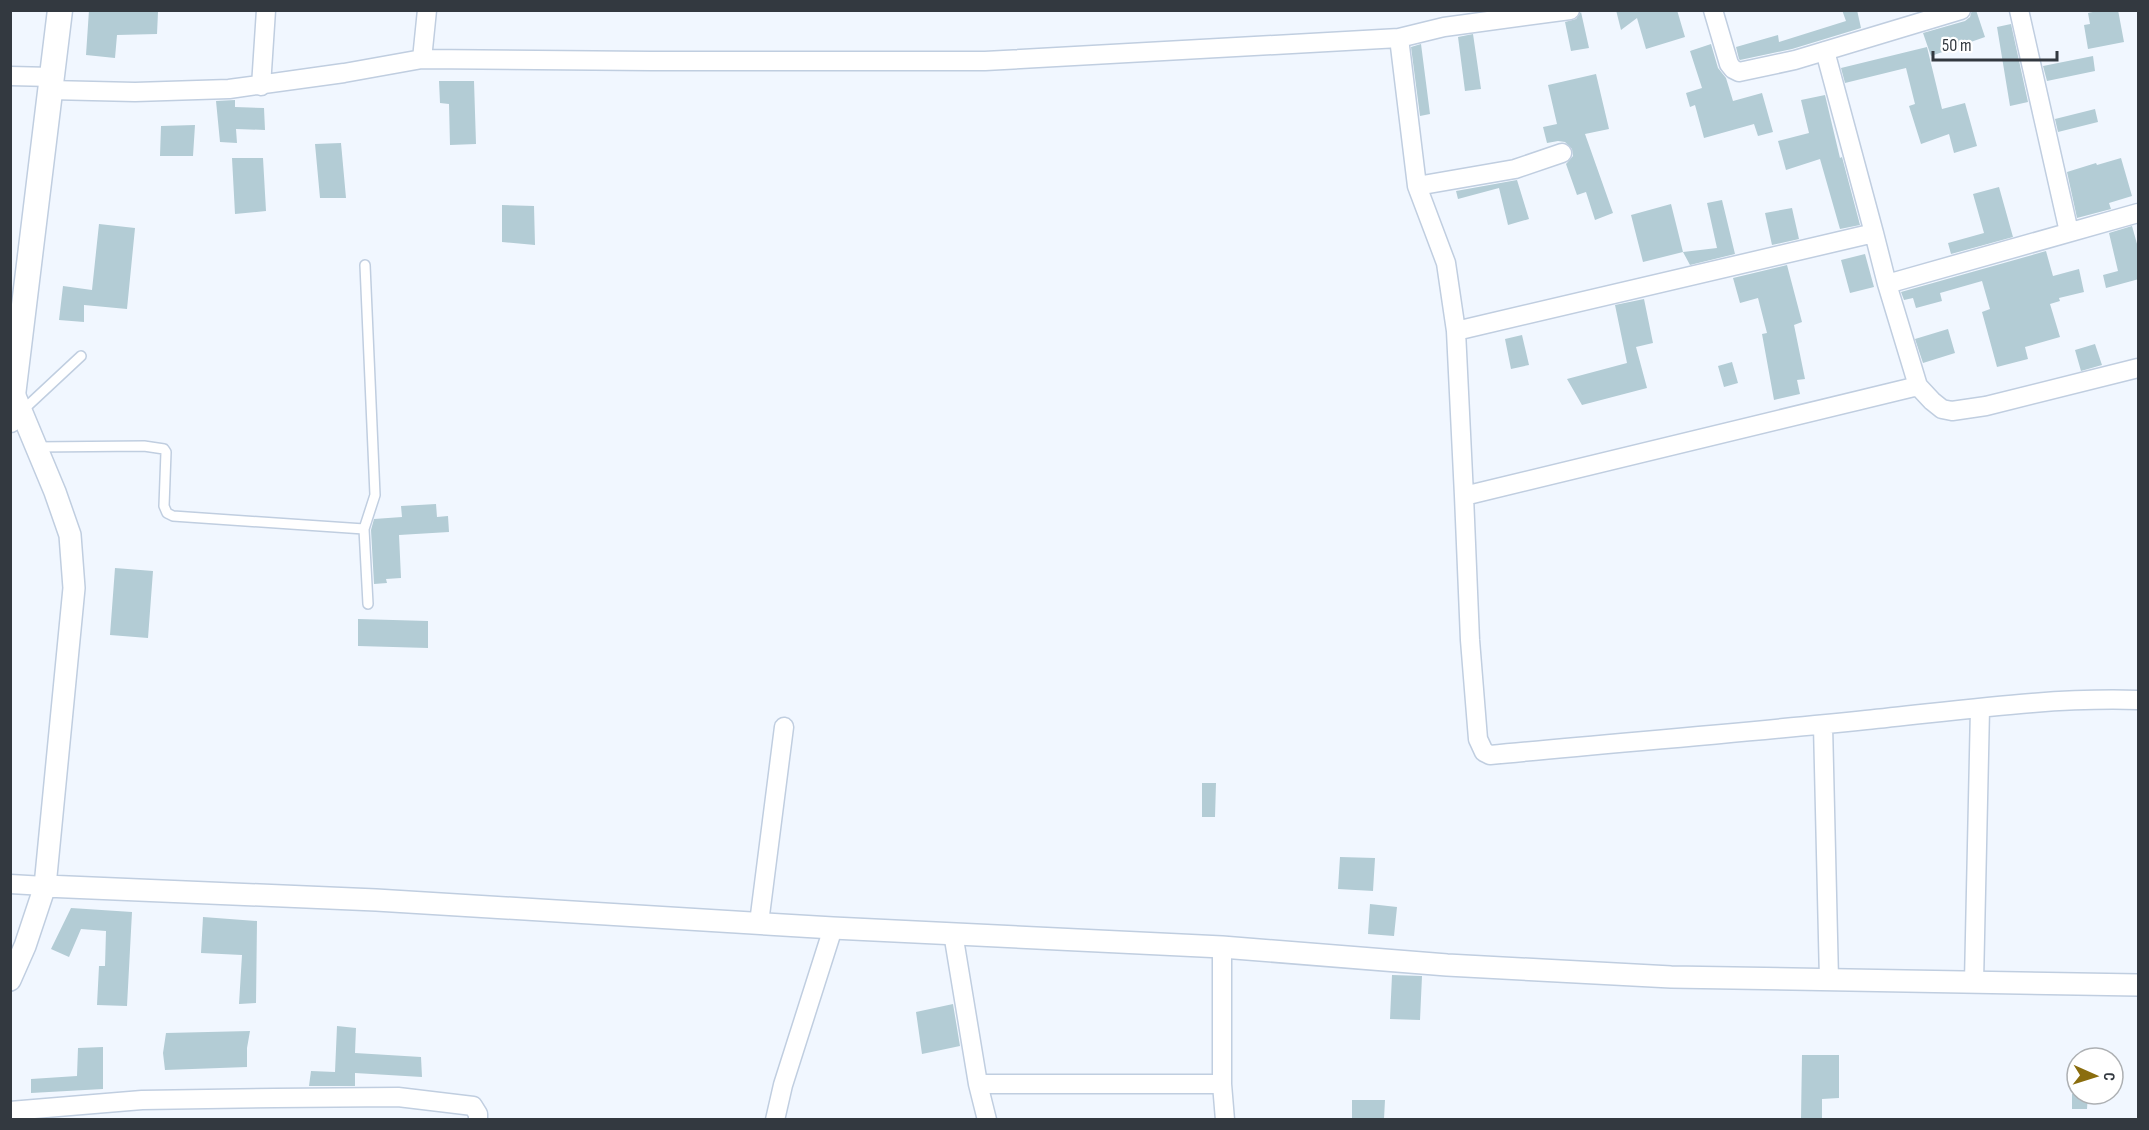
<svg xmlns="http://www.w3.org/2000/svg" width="2149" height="1130" font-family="'Sofia Sans Condensed',sans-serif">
	<rect width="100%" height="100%" fill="#f1f7ff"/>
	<!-- building -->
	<path fill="#b3ccd5" d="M89,10L158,12L157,34L117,35L115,58L86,55Z
		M1616,10H1677L1685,37L1646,49L1637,18L1621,30Z
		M1842,10H1857L1861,28L1792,49L1740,60L1739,59L1736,47L1778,35L1779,42L1846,21Z
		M1972,10H1976L1985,37L1931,56L1923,33L1965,21L1970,17Z
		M2102,10H2118L2124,42L2088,49L2084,25L2090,24L2088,13Z
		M1581,12L1589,48L1571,51L1565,22L1576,19Z
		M2011,24L2028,102L2010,106L1997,27Z
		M1473,34L1481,89L1465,91L1458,37Z
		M1421,44L1430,114L1420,116L1411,47Z
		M1711,44L1718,68L1726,78L1733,101L1762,93L1773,132L1758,136L1754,124L1704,138L1695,105L1690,107L1686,93L1702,88L1690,51Z
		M1927,47L1942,109L1965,103L1977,146L1954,153L1949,134L1921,144L1909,106L1915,104L1906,68L1845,83L1841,68Z
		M2093,56L2095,71L2047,81L2043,66Z
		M1596,74L1609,129L1585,134L1613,213L1595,220L1586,192L1577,195L1566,164L1573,156L1572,149L1565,142L1558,141L1547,143L1543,127L1557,124L1548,85Z
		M439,81H474L476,144L450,145L449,104L440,103Z
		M1825,95L1840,158L1842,157L1860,225L1840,229L1820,159L1786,170L1778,141L1809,133L1801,100Z
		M235,100V107L264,108L265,130L236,129L237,143L220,142L216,101Z
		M2095,109L2098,122L2058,132L2055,119Z
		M195,125L193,156H160L161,126Z
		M341,143L346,198H320L315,144Z
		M232,158H263L266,211L235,214Z
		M2121,158L2132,196L2109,203L2111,209L2077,218L2067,172L2096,163L2097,165Z
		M1517,180L1529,219L1508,225L1499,188L1458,199L1456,191Z
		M1999,187L2013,237L1951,254L1948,243L1984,233L1973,194Z
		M1722,200L1735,254L1690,265L1683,252L1717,248L1707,203Z
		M1671,204L1683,252L1643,262L1631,215Z
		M502,205L534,206L535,245L502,242Z
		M1792,208L1799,239L1772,245L1765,213Z
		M99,224L135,228L127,309L84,305V322L59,320L63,286L92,290Z
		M2132,226L2139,251V279L2106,288L2103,275L2118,271L2109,233Z
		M2046,251L2053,276L2079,269L2084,292L2059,298L2060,301L2050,304L2060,337L2025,347L2028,359L1997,367L1982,312L1990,309L1982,281L1940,293L1942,301L1916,308L1913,298L1904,300L1901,292Z
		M1865,254L1874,287L1850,293L1841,260Z
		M1787,265L1802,322L1794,325L1805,379L1797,380L1800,394L1774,400L1762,334L1767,333L1758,298L1740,303L1733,278Z
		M1644,299L1653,343L1636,347L1647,388L1582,405L1567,379L1627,363L1615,305Z
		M1948,329L1955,353L1923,363L1915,339Z
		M1522,335L1529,365L1511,369L1505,339Z
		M2095,344L2102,365L2081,371L2075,350Z
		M1732,362L1738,383L1724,387L1718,366Z
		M436,504L437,517L448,516L449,532L399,535L401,578L386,579L387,583L374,584L371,530L374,519L402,517L401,506Z
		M115,568L153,571L148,638L110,635Z
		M358,619L428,621V648L358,646Z
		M1202,783H1216L1215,817H1202Z
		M1340,857L1375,858L1373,891L1338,889Z
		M1370,904L1397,907L1394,936L1368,934Z
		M71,908L132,912L127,1006L97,1005L99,966H105L106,931L81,929L69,957L51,949Z
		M203,917L257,921L256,1003L239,1004L242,955L201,953Z
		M1392,975L1422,976L1420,1020L1390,1019Z
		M953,1004L960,1046L922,1054L916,1012Z
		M337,1026L356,1028L355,1053L421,1057L422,1077L355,1073V1086H309L311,1071L335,1072Z
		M250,1031L247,1048V1067L165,1070L163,1053L166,1033Z
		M103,1047V1089L31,1093V1079L77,1076L78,1048Z
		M1802,1055H1839V1098L1822,1099V1119H1801Z
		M2072,1094H2088L2087,1109H2072Z
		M1352,1100H1385L1384,1119H1352Z"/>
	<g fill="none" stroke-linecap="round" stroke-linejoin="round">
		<!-- service casing -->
		<g stroke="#c0cee0" stroke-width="12">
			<path id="service" d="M22,411L81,356
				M36,447L144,446L164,449L166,452L164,506L167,513L173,516L364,529L368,604
				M364,529L375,495L365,265"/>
		</g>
		<!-- minor casing -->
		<g stroke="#c0cee0" stroke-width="21">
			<path id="minor" d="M1713,10L1729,64L1733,69L1739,72L1795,60L1961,10
				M2019,10L2069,232
				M1399,38L1417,186L1515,169L1562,153
				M1825,51L1874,233
				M422,59L427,10
				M10,76L52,77
				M261,86L266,10
				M50,90L135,92L229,89L344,73L422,59L651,61H985L1399,38L1444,27L1570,10
				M1417,186L1446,263L1456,331
				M2138,213L1887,284L1918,386L1464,496L1470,640L1478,739L1484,752L1490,755C1615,743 1741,733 1866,720C1956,711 2048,697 2138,700
				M1918,386L1932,401L1942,409L1952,411L1986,406L2138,368
				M1464,496L1456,331L1874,233L1887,284
				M1823,725L1829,980
				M10,884L45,886
				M759,923L784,727
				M953,933L978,1084L987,1120
				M1222,947V1084L1225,1120
				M1974,982L1980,709
				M978,1084H1222
				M10,1111L142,1100L275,1098L398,1097L473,1106L478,1114V1120
				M775,1120L783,1085L833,928"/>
		</g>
		<!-- tertiary casing -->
		<g stroke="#c0cee0" stroke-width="24">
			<path id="tertiary" d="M15,396L55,492L70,535L74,588L45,886L376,900L833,928L1222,947L1447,965L1671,977L2138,985
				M10,980L25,946L45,886"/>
		</g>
		<!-- secondary casing -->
		<g stroke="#c0cee0" stroke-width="27">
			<path id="secondary" d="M10,420L60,10"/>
		</g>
		<!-- service -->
		<use href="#service" stroke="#fff" stroke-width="9"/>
		<!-- minor -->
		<use href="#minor" stroke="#fff" stroke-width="18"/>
		<!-- tertiary -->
		<use href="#tertiary" stroke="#fff" stroke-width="21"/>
		<!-- secondary -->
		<use href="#secondary" stroke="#fff" stroke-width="24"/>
	</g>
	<!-- border -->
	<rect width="2149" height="1130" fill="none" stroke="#333940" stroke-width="24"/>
	<!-- north arrow -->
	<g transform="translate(2095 1076) rotate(93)"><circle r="28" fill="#ffffff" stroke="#adb0b3" stroke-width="1.5"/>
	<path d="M0-4.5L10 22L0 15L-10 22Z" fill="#8a6d0e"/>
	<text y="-9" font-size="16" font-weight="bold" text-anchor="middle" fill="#333940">С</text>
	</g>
	<!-- scale -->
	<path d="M1933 51v9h124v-9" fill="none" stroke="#333940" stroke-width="3"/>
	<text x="1942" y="51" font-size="18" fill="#333940" stroke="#ffffff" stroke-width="4.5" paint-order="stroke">50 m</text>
</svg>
